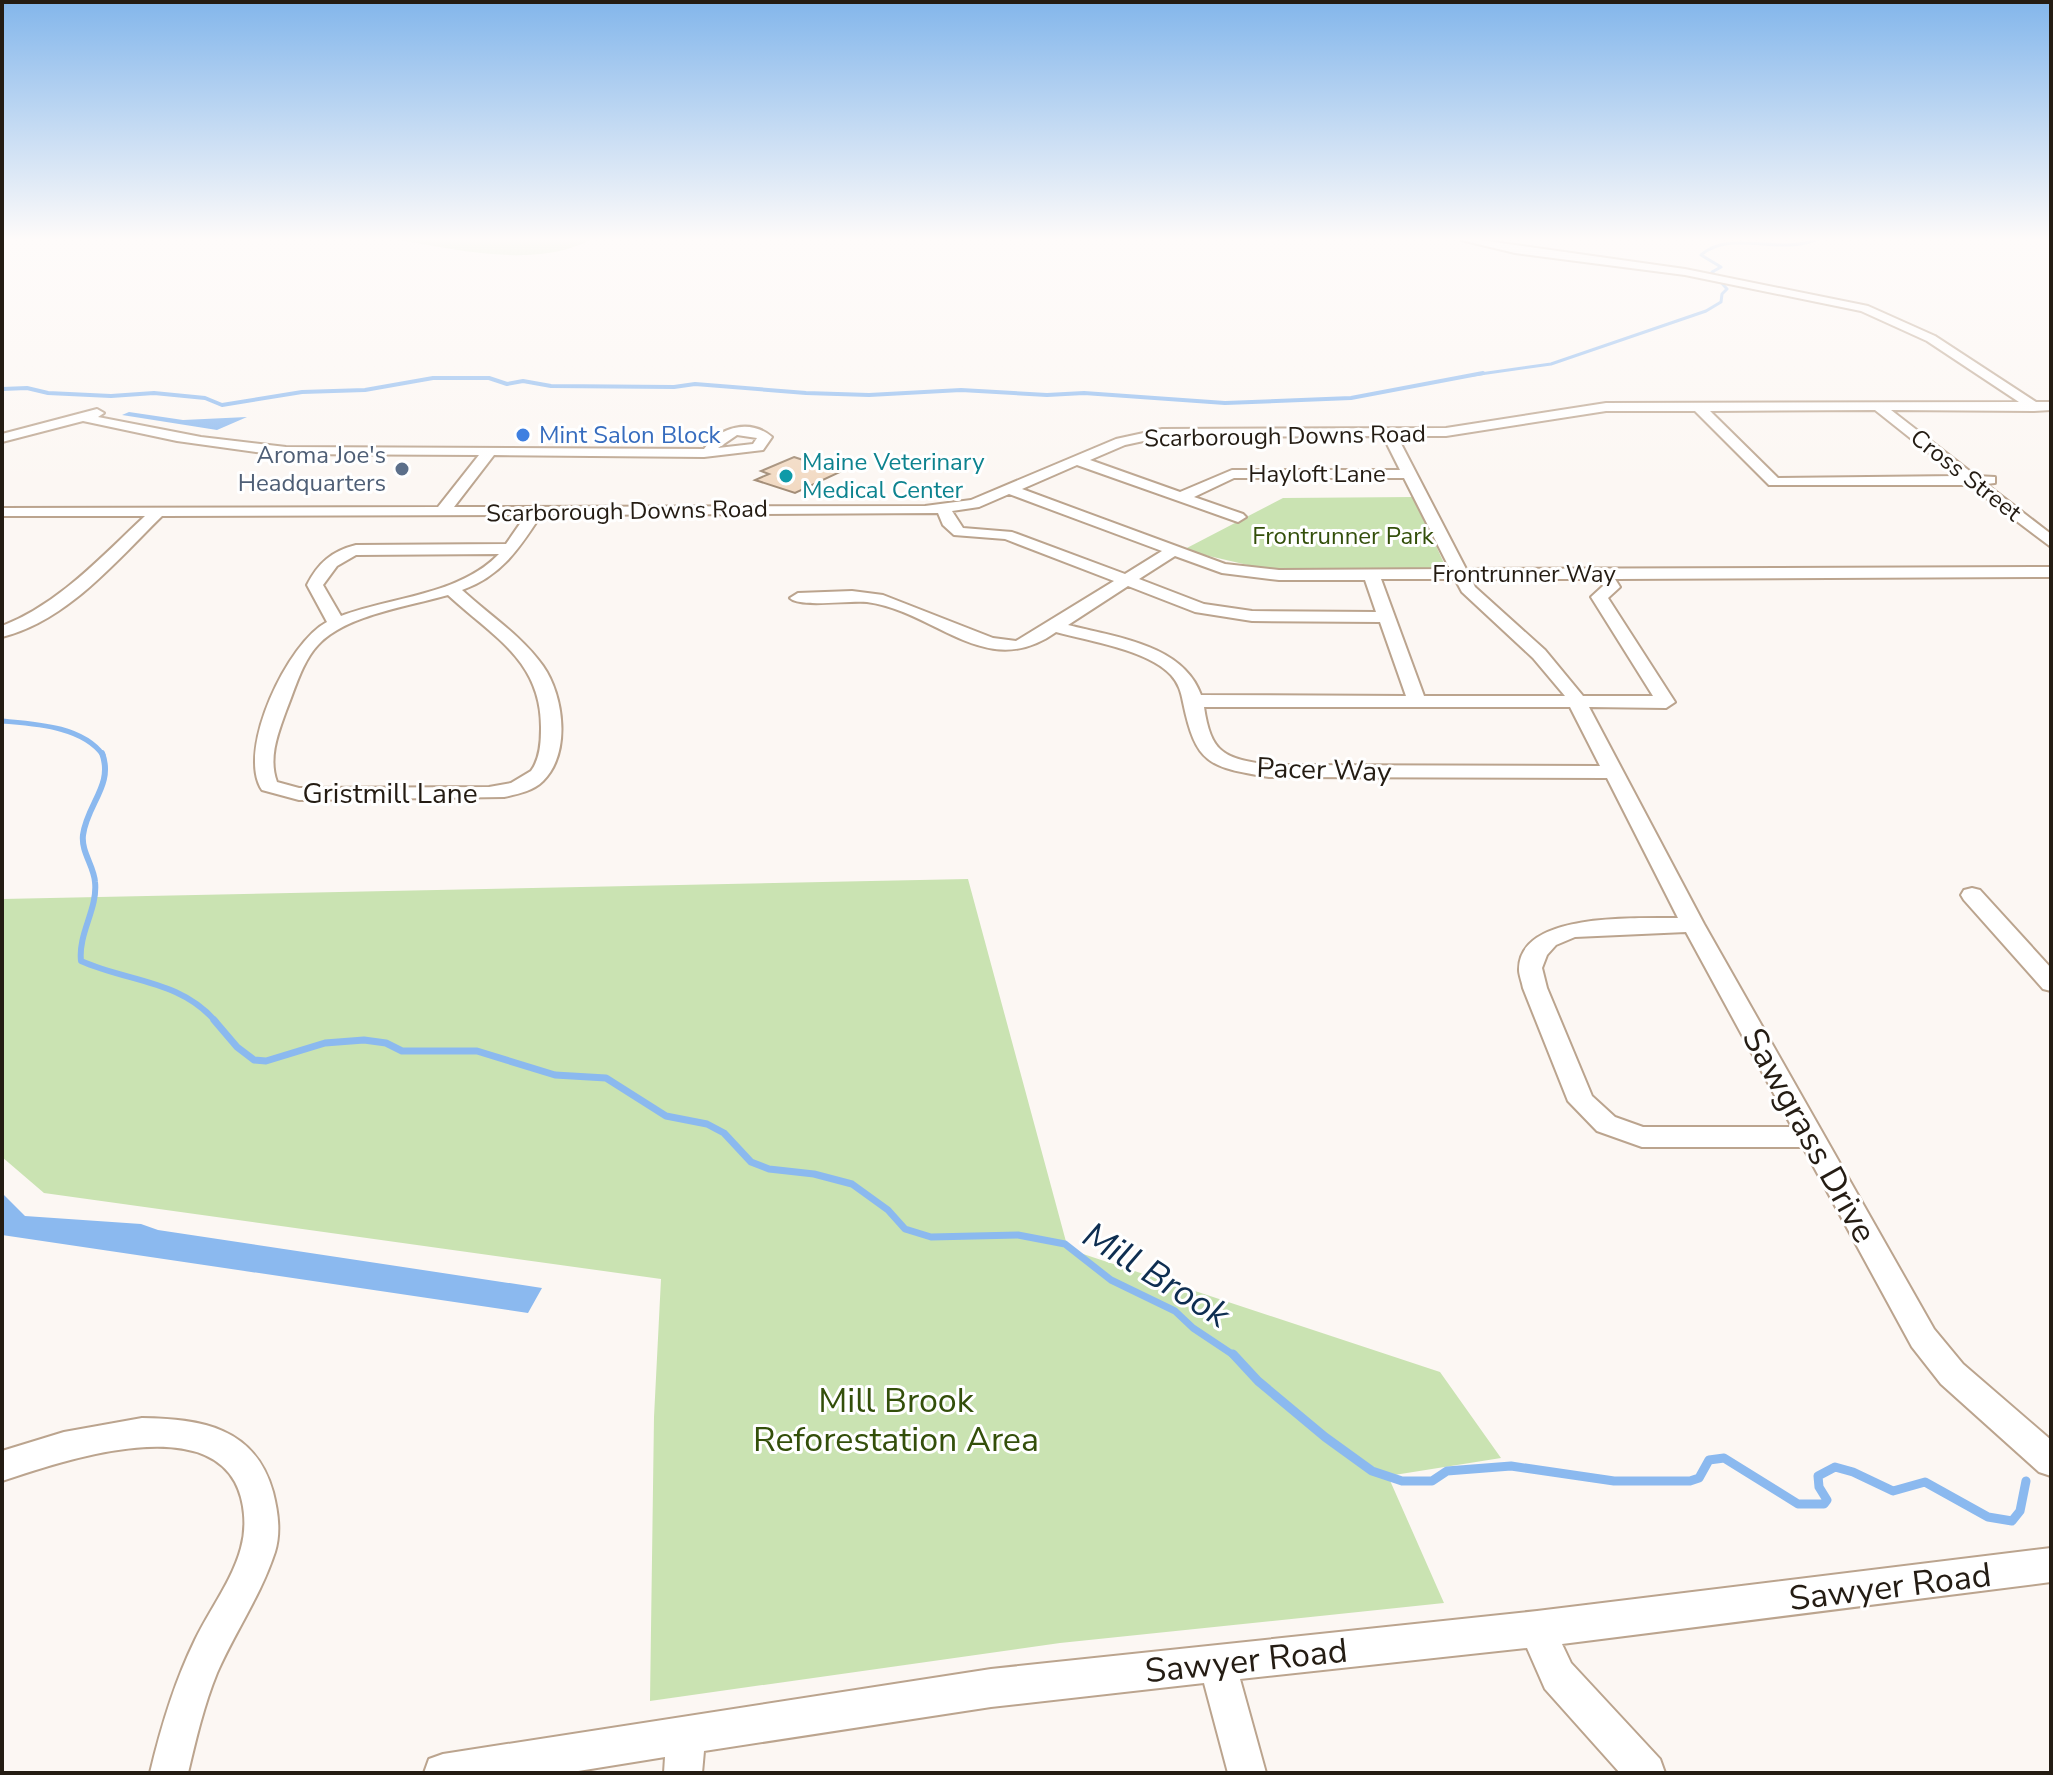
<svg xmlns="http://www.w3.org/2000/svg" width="2053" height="1775" font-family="'Nunito Sans',sans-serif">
	<rect width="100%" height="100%" fill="#fcf7f3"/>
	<!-- green -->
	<path fill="#cae3b2" d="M398,240H590C536,269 455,249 398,240Z
		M1414,497L1447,570L1265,569L1183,550L1283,498Z
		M968,879L1068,1249L1440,1372L1501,1458L1388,1476L1444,1603L1060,1643L650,1701L654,1417L661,1279L44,1193L2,1157V899Z"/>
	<!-- water -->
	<path fill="#8bb9ef" d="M129,412L183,420L247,417L217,430L122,415Z
		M2,1193L25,1216L141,1224L158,1230L542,1288L528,1313L2,1235Z"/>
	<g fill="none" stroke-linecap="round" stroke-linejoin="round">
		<!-- stream-far5 -->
		<path stroke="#8bb9ef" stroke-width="3" d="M1473,375L1551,364L1706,311L1721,302L1722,294L1727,289L1712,272L1721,267L1701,255C1731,229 1779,255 1815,240"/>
		<!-- stream-far4 -->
		<path stroke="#8bb9ef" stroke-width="4" d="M2,389L27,388L48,393L111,396L154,393L205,398L222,405L302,392L365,390L433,378H489L507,384L523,381L551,386L674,387L695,384L806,393L869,395L961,390L1047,395L1084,393L1225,403L1351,398L1483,373"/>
		<!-- stream-far3 -->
		<path stroke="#8bb9ef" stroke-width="5" d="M2,721C35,724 82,726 103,755"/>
		<!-- stream-far2 -->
		<path stroke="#8bb9ef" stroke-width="6" d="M102,753C114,785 87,804 83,835C81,852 94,866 95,882C98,909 78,933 81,961C128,982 181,980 216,1022"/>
		<!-- stream-far1 -->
		<path stroke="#8bb9ef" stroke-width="7" d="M214,1020L237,1047L254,1060L266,1061L325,1043L364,1040L386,1043L402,1051H477L555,1075L606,1078L666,1116L707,1124L724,1133L751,1162L769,1169L814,1174L852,1184L888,1210L905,1229L931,1237L1018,1235L1065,1244L1111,1280L1175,1311L1193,1328L1235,1356"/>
		<!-- stream -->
		<path stroke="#8bb9ef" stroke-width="9" d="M1233,1354L1258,1381L1325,1437L1372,1471L1402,1481H1432L1447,1471L1511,1466L1614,1481H1690L1699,1478L1709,1460L1724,1458L1798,1504H1824L1827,1500L1819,1487L1818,1476L1835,1467L1853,1472L1893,1491L1925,1482L1988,1517L2012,1521L2020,1511L2026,1481"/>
	</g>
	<!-- building -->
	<path fill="#f2dac3" stroke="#a38d77" stroke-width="2" d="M794,457L840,472L795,493L755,480L769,474L761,471Z"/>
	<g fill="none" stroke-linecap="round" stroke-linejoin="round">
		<!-- minor casing -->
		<g stroke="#bba48e" stroke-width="4">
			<path id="minor" d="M1461,240H1479L1685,269L1868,306L1935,336L2036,402H2051V410L2034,411L1891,410L1976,476L1995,477V483L1986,484L2051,534V547L1969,485H1769L1695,411H1606L1446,436H1397L1466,569L2051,567V577L1615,579L1620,587L1608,598L1675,702L1666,708L1589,707L1704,924L1934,1329L1963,1364L2051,1440V1476L2039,1472L1941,1384L1912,1347L1803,1147H1642L1597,1131L1568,1101L1523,988C1522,982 1519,975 1519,970C1518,911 1640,919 1678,918L1607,778L1269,777C1208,767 1196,764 1183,702C1181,692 1179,684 1171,675C1148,650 1089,641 1056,632C986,682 936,611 867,602C850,600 800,608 790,598L798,593L852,591L883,595L993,638L1016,641L1114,581L1005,539L954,535L943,525L938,513L541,515C519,549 501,576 462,590C489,615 521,635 543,666C564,696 571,753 543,781C533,791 518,794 504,797L299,800L262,790C236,751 288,642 327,622L307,585C318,563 332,551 356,545L506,544L526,515L162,516C116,561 67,621 2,637V626C59,604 101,557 145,516H2V508L438,507L479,455L271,454L177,441L83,421L2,442V434L97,409L104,413L98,417L201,437L286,447L704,449C719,427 750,418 772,437L763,450L704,457L494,455L454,507L925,506L971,500L1116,439L1162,429L1446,428L1606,403L2019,402L1927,341L1861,311L1685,275L1515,253ZM1710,411L1875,410L1958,476L1778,478ZM737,435L757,438L753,444L718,448ZM1383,436L1400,470H1232L1180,492L1090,460L1125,445L1162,437ZM1077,465L1238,522L1246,517L1243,514L1194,497L1234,478H1404L1450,569L1279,570L1225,564L1022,489ZM1009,494L1162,551L1125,574L1012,532L963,528L952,511L979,507ZM499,554C460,595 391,597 341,616L323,585L337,566L356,555ZM1175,556L1222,573L1279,580H1365L1376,612L1252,611L1204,604L1139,579ZM1381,579H1455L1462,592L1533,658L1565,696H1424ZM1471,579H1599L1603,586L1591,597L1653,696H1583L1545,650L1475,587ZM1128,586L1195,612L1252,621L1380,622L1406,696L1201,695C1183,644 1114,637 1068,625ZM448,595C492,636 542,660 541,729C541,743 540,759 531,771L511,783L489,787L299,788L277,782C268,758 278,733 286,711C295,689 302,662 318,645C345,615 410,606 448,595ZM1204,707H1570L1600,766L1269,765C1224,758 1211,754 1204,707ZM1686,932L1792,1127H1643L1615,1117L1592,1096L1547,988L1542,968L1547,955L1556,945L1575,937Z
				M1972,888L1980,890L2051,968V991L2043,989L1964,900L1961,895L1964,890Z
				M142,1418C201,1419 255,1427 273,1492C278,1512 281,1532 275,1552C261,1595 235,1632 217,1673C204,1705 196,1739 188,1773H150C161,1727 174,1683 195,1640C210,1609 232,1581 241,1548C247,1527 245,1501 235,1482C198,1414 59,1462 2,1481V1451L64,1432Z
				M2051,1548V1582L1562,1644L1571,1663L1660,1759L1665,1773H1620L1545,1689L1527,1648L1240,1679L1266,1773H1228L1204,1683L991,1707L704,1751L702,1773H664L665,1757L566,1773H424L429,1759L443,1754L991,1669L1537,1611Z"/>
		</g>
		<!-- minor -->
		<use href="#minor" fill="#fff" fill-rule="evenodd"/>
	</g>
	<!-- sky -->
	<linearGradient id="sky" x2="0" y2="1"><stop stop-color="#83b6eb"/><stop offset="0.49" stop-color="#fefbfa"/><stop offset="1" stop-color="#fefbfa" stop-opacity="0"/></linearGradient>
	<rect width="2053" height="488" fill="url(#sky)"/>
	<!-- markers -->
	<circle fill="#3f7fe0" stroke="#fff" stroke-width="3" cx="523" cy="435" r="8"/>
	<circle fill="#5c6f8a" stroke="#fff" stroke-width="3" cx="402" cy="469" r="8"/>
	<circle fill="#0f9aa8" stroke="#fff" stroke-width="3" cx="786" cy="476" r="8"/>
	<g text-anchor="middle" stroke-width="6" stroke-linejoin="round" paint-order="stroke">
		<!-- far-shop labels -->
		<g font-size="24" fill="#366cbe" stroke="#fff" text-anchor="start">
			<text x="539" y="443">Mint Salon Block</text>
		</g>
		<!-- far-street labels -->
		<g font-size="24" fill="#241c13" stroke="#fff">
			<text transform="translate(1285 436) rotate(-1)" y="8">Scarborough Downs Road</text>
			<text x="1317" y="482">Hayloft Lane</text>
			<text transform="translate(1966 475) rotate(38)" y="8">Cross Street</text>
			<text transform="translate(627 511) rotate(-1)" y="8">Scarborough Downs Road</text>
			<text x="1524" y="582">Frontrunner Way</text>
		</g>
		<!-- far-service labels -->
		<g font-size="24" fill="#4e5e75" stroke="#fff" text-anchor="end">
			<text x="386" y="463">Aroma Joe's<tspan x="386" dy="28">Headquarters</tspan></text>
		</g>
		<!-- far-culture labels -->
		<g font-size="24" fill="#0d838f" stroke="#fff" text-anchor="start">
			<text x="802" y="470">Maine Veterinary<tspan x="802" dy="28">Medical Center</tspan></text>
		</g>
		<!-- far-park labels -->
		<g font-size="24" fill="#334f0a" stroke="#fff">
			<text x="1343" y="544">Frontrunner Park</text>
		</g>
		<!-- street labels -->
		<g font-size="28" fill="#241c13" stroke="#fff">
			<text transform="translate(1324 769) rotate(2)" y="10">Pacer Way</text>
			<text x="390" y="803">Gristmill Lane</text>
		</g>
		<!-- near-street labels -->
		<g font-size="34" fill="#241c13" stroke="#fff">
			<text transform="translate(1810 1135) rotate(61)" y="12">Sawgrass Drive</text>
			<text transform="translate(1890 1586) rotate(-7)" y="12">Sawyer Road</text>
			<text transform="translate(1246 1660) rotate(-6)" y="12">Sawyer Road</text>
		</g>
		<!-- near-park labels -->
		<g font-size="34" fill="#334f0a" stroke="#fff">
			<text x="896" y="1412">Mill Brook<tspan x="896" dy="39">Reforestation Area</tspan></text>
		</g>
		<!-- near-water labels -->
		<g font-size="36" font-style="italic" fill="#0e2e51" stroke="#fff">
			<text transform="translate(1157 1274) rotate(32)" y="13">Mill Brook</text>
		</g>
	</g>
	<!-- border -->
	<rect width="2053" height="1775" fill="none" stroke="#241c13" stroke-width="8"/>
</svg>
